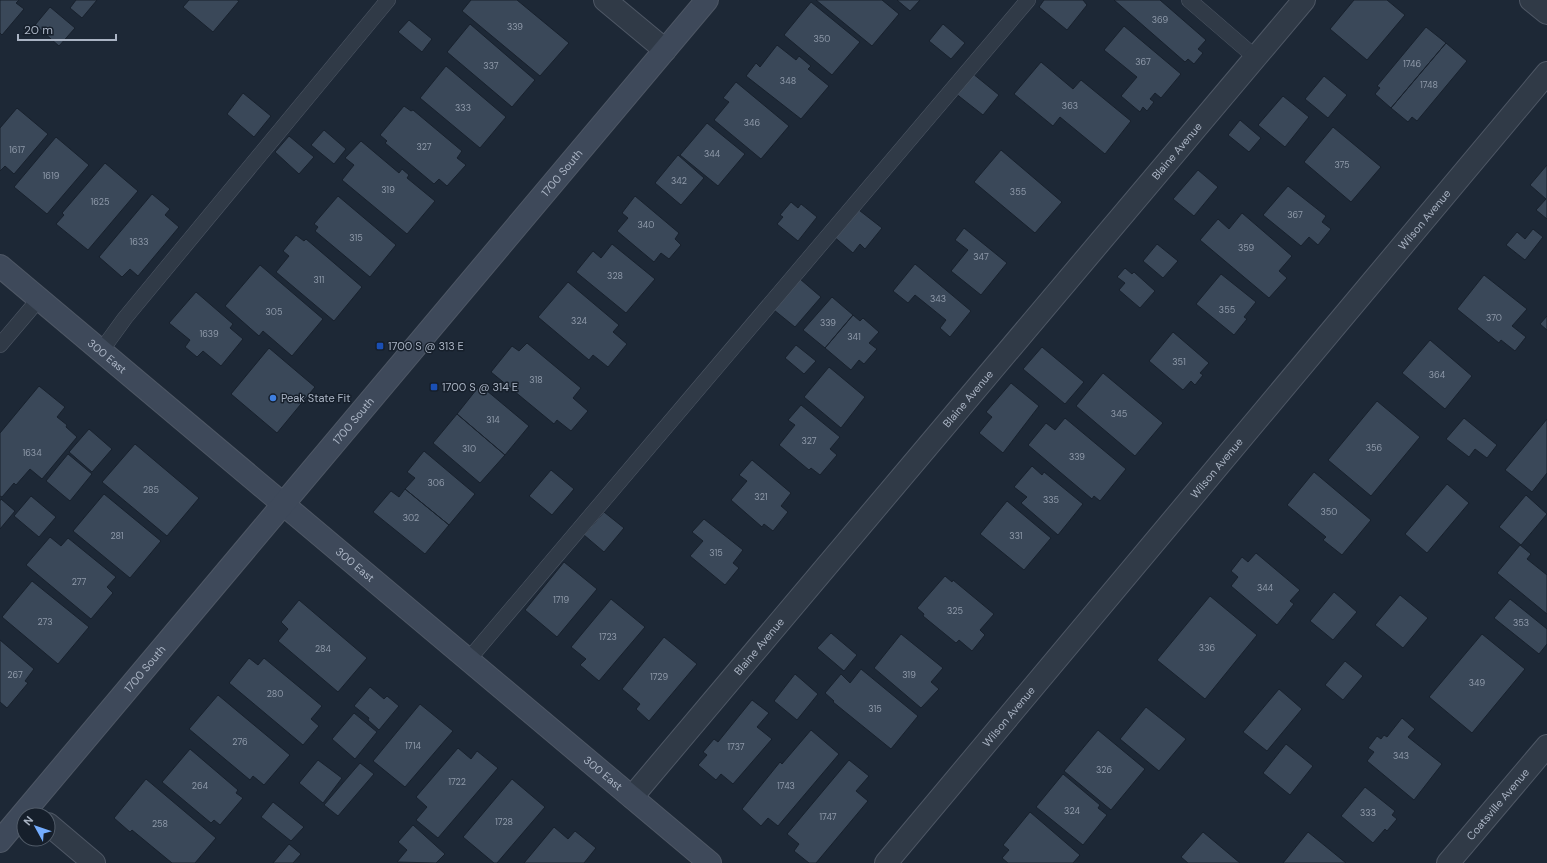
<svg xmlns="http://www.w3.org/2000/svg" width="1547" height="863" font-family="'DM Sans',sans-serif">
	<rect width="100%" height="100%" fill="#1d2836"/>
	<!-- building -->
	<path fill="#3a4859" stroke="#18212d" d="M0,0H19L16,3L24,9L2,35L0,33Z
		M76,0H97L82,18L70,8Z
		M189,0H237L239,1L213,32L183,7Z
		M471,0H517L569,43L540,76L462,11Z
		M816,0H882L899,14L872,46Z
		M897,0H920L910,11Z
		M1044,0H1083L1087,5L1067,30L1039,7Z
		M1114,0H1160L1206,40L1198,49L1203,53L1194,64L1188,59L1185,62Z
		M1354,0H1387L1405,15L1367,60L1330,29Z
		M811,2L860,42L832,75L784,35Z
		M50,7L75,28L59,46L35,25Z
		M409,20L432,39L422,52L398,32Z
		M470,24L535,80L512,107L447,52Z
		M943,24L965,43L951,59L929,41Z
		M1124,26L1181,74L1161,98L1155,93L1150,99L1154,102L1147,111L1143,107L1140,112L1121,96L1137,77L1104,50Z
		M1426,27L1446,43L1391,108L1375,94L1380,88L1377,86Z
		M1446,43L1467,61L1417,121L1412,117L1408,122L1391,108Z
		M777,45L796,60L799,56L811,66L808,69L829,86L801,119L746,76L756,63L760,67Z
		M1041,62L1073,89L1081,80L1131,121L1105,154L1060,117L1053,126L1014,94Z
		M446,66L506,117L480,148L420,98Z
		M972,73L999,95L983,115L955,93Z
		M1324,76L1347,95L1328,118L1305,99Z
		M736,82L789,126L761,159L714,120L729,102L723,98Z
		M243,93L271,116L254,137L227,114Z
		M1283,96L1309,117L1285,147L1258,125Z
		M404,106L411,111L413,110L462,151L457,158L466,165L447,186L439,179L434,184L385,143L387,141L380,135Z
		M17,108L48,134L14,174L5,166L0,171V128Z
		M1240,120L1261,138L1249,152L1228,135Z
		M707,123L745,154L718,186L680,155Z
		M1333,127L1381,167L1351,202L1304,162Z
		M324,130L346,149L334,164L311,145Z
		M289,136L314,157L299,174L275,152Z
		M56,137L89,165L47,214L14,187Z
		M361,141L399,173L402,169L409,175L407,178L435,201L407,234L342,180L354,165L345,158Z
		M1001,150L1062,202L1035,233L974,182Z
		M678,155L704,178L681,205L655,183Z
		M105,163L138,191L88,250L56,224L64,215L62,213Z
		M1547,165V219L1536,210L1546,199L1530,185Z
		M1198,170L1218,187L1194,216L1173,199Z
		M1288,186L1326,216L1322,222L1331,229L1318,245L1309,237L1301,246L1263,215Z
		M152,194L170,209L165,215L179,227L138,276L130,269L122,277L99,257Z
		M338,196L396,245L370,277L315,231L318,227L314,224Z
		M635,196L679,233L675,239L681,245L669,259L661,253L654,262L617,231L628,218L622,213Z
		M791,202L798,208L801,204L817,217L798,241L777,224L783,217L780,215Z
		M855,207L882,228L865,249L860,244L853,253L832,235Z
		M1242,213L1292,256L1279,271L1287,278L1269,298L1200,240L1218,219L1229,229Z
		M964,228L1007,263L981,295L951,271L968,250L955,240Z
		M1533,229L1543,237L1525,260L1506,245L1517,232L1525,239Z
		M296,235L304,241L306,239L362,287L334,321L276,272L289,256L283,251Z
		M612,244L655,279L626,313L576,272L593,251L601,258Z
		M1157,244L1178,261L1163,278L1143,261Z
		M915,264L971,311L950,337L940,328L946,320L915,295L908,303L893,291Z
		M260,265L323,319L292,356L263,331L259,336L225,306Z
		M1125,268L1132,274L1134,272L1155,291L1140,308L1119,290L1125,283L1117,277Z
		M1221,274L1256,302L1244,317L1247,319L1234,335L1196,304Z
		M1484,275L1527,309L1512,326L1526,337L1515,351L1501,340L1499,343L1457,309Z
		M800,279L821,297L795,327L774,310Z
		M568,282L619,325L613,332L627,344L608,367L593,355L589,360L538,317Z
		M196,292L233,324L230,328L243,339L221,366L203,351L197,357L185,347L190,340L169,323Z
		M832,297L853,315L825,348L803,330Z
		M853,315L860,321L863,318L879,332L869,343L877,349L864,364L859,360L851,370L825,348Z
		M1547,316V330L1540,324Z
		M1173,332L1209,363L1200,373L1203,375L1195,385L1191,381L1183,390L1149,361Z
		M1430,340L1472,376L1445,409L1402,373Z
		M527,343L581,388L573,398L588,411L571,431L557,420L554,424L491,372L512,346L519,351Z
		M796,345L816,361L804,374L785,358Z
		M1042,347L1084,382L1065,404L1023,369Z
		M269,348L315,387L277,433L231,394Z
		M829,367L865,397L841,428L804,397Z
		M1103,373L1163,423L1135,456L1076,406Z
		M1011,383L1039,406L1003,453L979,433L992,417L986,412Z
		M480,385L529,426L505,455L457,414Z
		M39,386L65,407L57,417L67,425L66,427L77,437L42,479L30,469L16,485L14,483L2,497L0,496V433Z
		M1377,401L1420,437L1371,496L1328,460Z
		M801,405L840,437L830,449L837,455L820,475L811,468L809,470L779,445L795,425L788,420Z
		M457,414L505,455L480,483L433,443Z
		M1065,418L1126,469L1100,501L1094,496L1092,499L1028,445L1046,423L1055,430Z
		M1464,418L1497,445L1487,458L1475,449L1469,457L1446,439Z
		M1547,419V473L1532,492L1505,470Z
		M89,429L112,449L92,472L69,452Z
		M135,444L199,498L167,536L102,482Z
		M424,451L475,494L449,525L405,489L415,478L407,472Z
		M68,454L92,474L70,501L46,481Z
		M752,460L791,493L781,506L788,512L773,531L764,524L762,527L731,500L747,481L739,475Z
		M1032,466L1042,475L1044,472L1083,504L1058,535L1021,503L1027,497L1014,487Z
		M551,470L574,489L552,515L529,496Z
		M1314,472L1371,520L1342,555L1323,540L1326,537L1287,505Z
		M1447,484L1469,503L1427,553L1405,534Z
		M405,489L449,525L425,554L373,512L391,491L399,497Z
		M104,494L161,541L130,578L73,531Z
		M1526,495L1547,514L1521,545L1499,527Z
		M31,496L56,517L39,537L14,516Z
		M1,499L15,511L0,529V501Z
		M1007,501L1051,538L1024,570L980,534Z
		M604,512L624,528L604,552L584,535Z
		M704,519L743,550L733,563L739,568L725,585L690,556L703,541L692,532Z
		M50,537L61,546L68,538L116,577L107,587L113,593L91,619L26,565Z
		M1520,545L1531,554L1527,559L1547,575V614L1497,573Z
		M1256,553L1300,590L1290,601L1294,604L1277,625L1231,586L1238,577L1231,571L1242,557L1248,562Z
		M564,562L597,589L557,637L525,610Z
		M945,576L952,582L953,580L994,614L980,630L985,635L972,651L959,640L956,643L923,616L924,614L917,608Z
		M32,581L89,627L58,664L2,617Z
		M1334,592L1357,612L1333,640L1310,621Z
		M1400,595L1428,618L1403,648L1375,625Z
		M1210,596L1257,635L1205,699L1157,660Z
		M611,599L645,627L599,681L580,665L586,659L571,647Z
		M1510,599L1547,629V644L1539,654L1494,618Z
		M299,600L367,658L338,692L278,641L288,629L281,622Z
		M831,633L857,655L844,671L817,648Z
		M901,634L943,668L931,682L939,689L921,708L874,668Z
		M1482,634L1525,669L1472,733L1429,697Z
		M664,637L697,664L649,721L636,709L640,704L622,689Z
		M0,640L34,669L25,681L28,683L7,708L0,702Z
		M249,658L258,665L264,658L322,706L311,719L319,726L303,745L229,683Z
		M1345,661L1363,676L1343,700L1325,685Z
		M861,669L918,716L891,749L833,702L834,701L825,693L841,674L850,683Z
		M795,674L818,694L797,720L774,701Z
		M370,687L384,699L387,696L399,706L379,730L368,720L369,718L354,706Z
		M1279,689L1302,709L1267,751L1243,732Z
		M218,695L290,755L264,785L253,776L250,780L189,729Z
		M752,700L769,713L757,727L772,739L733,784L721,774L716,780L698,765L707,755L703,752L714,739L718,742Z
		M420,704L453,731L405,787L373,761Z
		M1146,707L1186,739L1159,771L1120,739Z
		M354,713L377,732L355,759L332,739Z
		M1402,718L1415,729L1408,737L1442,764L1414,800L1367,761L1374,752L1368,748L1377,736L1381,739L1384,735L1387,737Z
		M811,730L839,754L778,826L768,818L761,826L742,809L780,762L782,764Z
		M1098,730L1145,769L1111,810L1064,771Z
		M1286,744L1313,766L1290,795L1263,773Z
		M458,748L471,759L477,751L498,768L438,838L416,820L427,807L416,797Z
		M190,749L238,790L236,793L243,798L220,825L214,820L211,823L162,782Z
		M318,760L342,778L323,803L299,783Z
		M849,760L869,776L856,791L868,801L816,863H809L794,851L799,844L787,834Z
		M360,763L374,774L338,816L324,805Z
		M1063,774L1100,805L1098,808L1107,815L1083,845L1036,807Z
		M146,779L216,838L195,863H172L132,830L130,832L114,818Z
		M512,779L545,807L497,863H494L463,837Z
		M1365,787L1395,811L1392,815L1397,819L1387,831L1385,829L1373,843L1341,816Z
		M273,802L304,827L291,841L261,817Z
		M1030,812L1080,855L1073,863H1008L1002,858L1009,850L1003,845Z
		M413,825L445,854L436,863L397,862L407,850L398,842Z
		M554,827L568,839L575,831L596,848L584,863H524Z
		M1203,832L1240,863H1188L1181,857Z
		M1308,832L1346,863H1283Z
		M289,844L301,854L293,863H273Z"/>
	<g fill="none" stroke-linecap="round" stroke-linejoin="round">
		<!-- lane casing -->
		<g stroke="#4e5765" stroke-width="16">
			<path id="lane" d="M1189,0L1255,57
				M0,345L39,299
				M101,351L125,318L388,0
				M469,659L1028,0"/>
		</g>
		<!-- street casing -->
		<g stroke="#4e5765" stroke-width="24">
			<g id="street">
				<path d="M605,0L665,50"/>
				<path d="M1531,0L1547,13"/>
				<path id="s1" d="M632,797L1304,0"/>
				<path d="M48,824L94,863"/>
				<path id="s2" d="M886,863L1547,73"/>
				<path id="s3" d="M1448,863L1547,746"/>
			</g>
		</g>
		<!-- secondary casing -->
		<g stroke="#4e5765" stroke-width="24">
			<g id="secondary">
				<path id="s4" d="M0,266L710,863"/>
				<path id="s5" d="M0,841L707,0"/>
			</g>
		</g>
		<!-- lane -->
		<use href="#lane" stroke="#303a47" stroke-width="15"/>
		<!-- street -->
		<use href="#street" stroke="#303a47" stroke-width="22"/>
		<!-- secondary -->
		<use href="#secondary" stroke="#3e495a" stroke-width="22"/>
	</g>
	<!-- markers -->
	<g fill="#1a4fb4" stroke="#161f2b" stroke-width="1.5">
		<rect x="376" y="342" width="8" height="8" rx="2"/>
		<rect x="430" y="383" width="8" height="8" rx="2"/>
	</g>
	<circle fill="#3f7fe0" stroke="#161f2b" stroke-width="1.5" cx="273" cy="398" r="4"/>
	<g text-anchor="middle" stroke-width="3" stroke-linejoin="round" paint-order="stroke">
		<!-- number labels -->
		<g font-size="9" fill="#8e99a9">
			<text x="1160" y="23">369</text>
			<text x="515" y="30">339</text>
			<text x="822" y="42">350</text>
			<text x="1143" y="65">367</text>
			<text x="1412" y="67">1746</text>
			<text x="491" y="69">337</text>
			<text x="788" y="84">348</text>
			<text x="1429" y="88">1748</text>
			<text x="1070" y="109">363</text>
			<text x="463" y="111">333</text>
			<text x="752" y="126">346</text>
			<text x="424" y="150">327</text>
			<text x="17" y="153">1617</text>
			<text x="712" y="157">344</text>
			<text x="1342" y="168">375</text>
			<text x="51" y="179">1619</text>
			<text x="679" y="184">342</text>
			<text x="388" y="193">319</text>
			<text x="1018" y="195">355</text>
			<text x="100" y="205">1625</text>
			<text x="1295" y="218">367</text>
			<text x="646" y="228">340</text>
			<text x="356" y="241">315</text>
			<text x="139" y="245">1633</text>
			<text x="1246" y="251">359</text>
			<text x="981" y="260">347</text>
			<text x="615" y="279">328</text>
			<text x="319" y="283">311</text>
			<text x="938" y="302">343</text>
			<text x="1227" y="313">355</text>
			<text x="274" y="315">305</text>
			<text x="1494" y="321">370</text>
			<text x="579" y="324">324</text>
			<text x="828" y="326">339</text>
			<text x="209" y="337">1639</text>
			<text x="854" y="340">341</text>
			<text x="1179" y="365">351</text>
			<text x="1437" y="378">364</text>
			<text x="536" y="383">318</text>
			<text x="1119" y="417">345</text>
			<text x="493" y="423">314</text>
			<text x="809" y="444">327</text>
			<text x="1374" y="451">356</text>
			<text x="469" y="452">310</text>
			<text x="32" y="456">1634</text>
			<text x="1077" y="460">339</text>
			<text x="436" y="486">306</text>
			<text x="151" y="493">285</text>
			<text x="761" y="500">321</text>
			<text x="1051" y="503">335</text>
			<text x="1329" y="515">350</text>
			<text x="411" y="521">302</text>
			<text x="117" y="539">281</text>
			<text x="1016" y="539">331</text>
			<text x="716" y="556">315</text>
			<text x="79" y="585">277</text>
			<text x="1265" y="591">344</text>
			<text x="561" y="603">1719</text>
			<text x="955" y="614">325</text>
			<text x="45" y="625">273</text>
			<text x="1521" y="626">353</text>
			<text x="608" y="640">1723</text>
			<text x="1207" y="651">336</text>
			<text x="323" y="652">284</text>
			<text x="15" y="678">267</text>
			<text x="909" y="678">319</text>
			<text x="659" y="680">1729</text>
			<text x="1477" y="686">349</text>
			<text x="275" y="697">280</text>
			<text x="875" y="712">315</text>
			<text x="240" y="745">276</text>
			<text x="413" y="749">1714</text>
			<text x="736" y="750">1737</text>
			<text x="1401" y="759">343</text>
			<text x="1104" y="773">326</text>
			<text x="457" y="785">1722</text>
			<text x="200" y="789">264</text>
			<text x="786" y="789">1743</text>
			<text x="1072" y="814">324</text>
			<text x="1368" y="816">333</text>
			<text x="828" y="820">1747</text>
			<text x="504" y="825">1728</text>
			<text x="160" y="827">258</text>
		</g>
		<!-- street labels -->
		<g font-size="11" fill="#aab4c4" stroke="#161f2b">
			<text dy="4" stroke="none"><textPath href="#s1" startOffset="845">Blaine Avenue</textPath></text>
			<text dy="4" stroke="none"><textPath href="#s5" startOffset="873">1700 South</textPath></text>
			<text dy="4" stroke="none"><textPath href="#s2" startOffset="839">Wilson Avenue</textPath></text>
			<text dy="4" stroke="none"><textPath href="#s4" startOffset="140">300 East</textPath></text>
			<text dy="4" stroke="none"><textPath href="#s1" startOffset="521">Blaine Avenue</textPath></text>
			<text dy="4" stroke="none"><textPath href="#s5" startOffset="549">1700 South</textPath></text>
			<text dy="4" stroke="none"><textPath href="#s2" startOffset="515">Wilson Avenue</textPath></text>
			<text dy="4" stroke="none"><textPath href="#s4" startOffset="464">300 East</textPath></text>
			<text dy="4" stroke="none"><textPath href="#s1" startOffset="197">Blaine Avenue</textPath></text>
			<text dy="4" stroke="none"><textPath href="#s5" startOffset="225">1700 South</textPath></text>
			<text dy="4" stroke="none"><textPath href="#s2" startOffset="191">Wilson Avenue</textPath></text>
			<text dy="4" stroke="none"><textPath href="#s4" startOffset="788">300 East</textPath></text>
			<text dy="4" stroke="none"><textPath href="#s3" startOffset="77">Coatsville Avenue</textPath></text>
		</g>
		<!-- poi labels -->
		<g font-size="11" fill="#aab4c4" stroke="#161f2b" text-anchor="start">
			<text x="388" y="350">1700 S @ 313 E</text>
			<text x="442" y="391">1700 S @ 314 E</text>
			<text x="281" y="402">Peak State Fit</text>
		</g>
	</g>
	<!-- north arrow -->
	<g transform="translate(36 827) rotate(310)"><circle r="19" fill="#161f2b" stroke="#515b68"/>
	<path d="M0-3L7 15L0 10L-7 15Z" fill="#74adff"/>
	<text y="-6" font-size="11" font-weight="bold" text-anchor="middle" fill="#aab4c4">N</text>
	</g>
	<!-- scale -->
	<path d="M18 34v6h98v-6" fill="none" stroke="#aab4c4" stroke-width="2"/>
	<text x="24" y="34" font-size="12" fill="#aab4c4" stroke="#161f2b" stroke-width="3" paint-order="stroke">20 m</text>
</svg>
